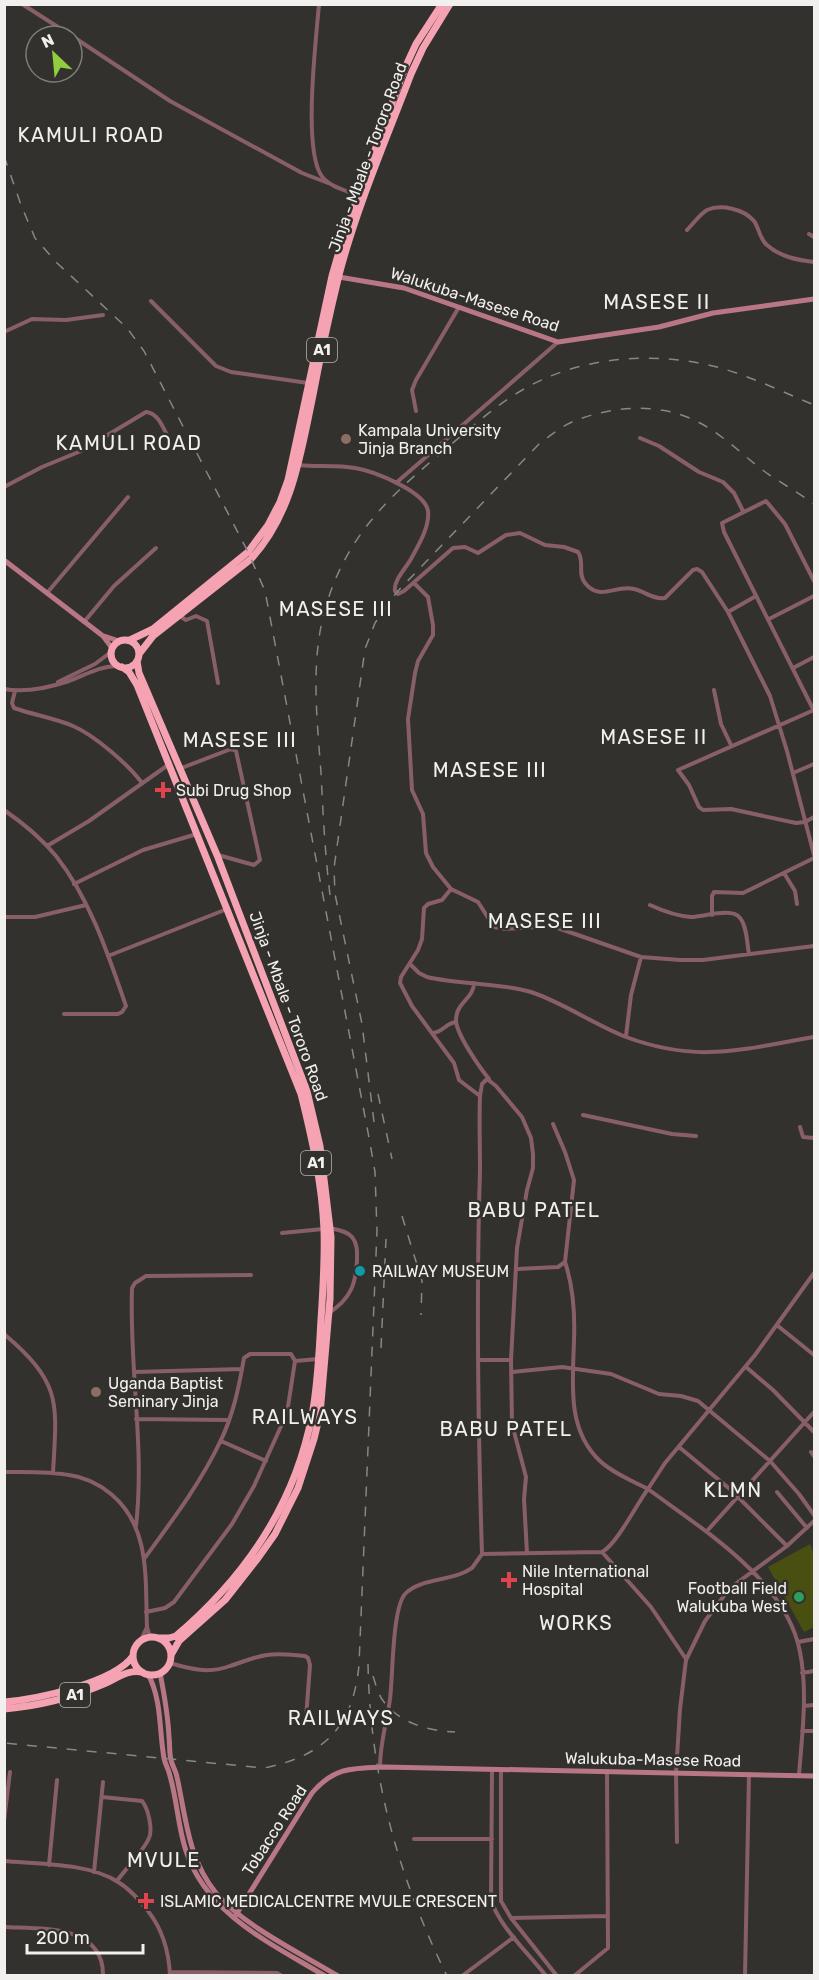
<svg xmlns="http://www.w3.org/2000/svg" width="819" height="1980" font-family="Rubik,sans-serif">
	<rect width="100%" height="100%" fill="#32312d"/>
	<!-- green -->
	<path fill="#494f11" d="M810,1544L814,1554V1627L804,1632L768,1567Z"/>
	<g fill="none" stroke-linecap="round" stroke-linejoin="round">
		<!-- street -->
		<path stroke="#895f67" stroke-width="4" d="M22,4L72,36
			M319,4C316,41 303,147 321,175C329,187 345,190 357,195
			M72,36L170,101L302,173L328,183
			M687,230C693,224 700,214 707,210C721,204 744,209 754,221C759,228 760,240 767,245C780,257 798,260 814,262
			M809,234L814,237
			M151,301L216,366L231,372L308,383
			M4,332L32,319L66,320L103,315
			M416,411L412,390L416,380L459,307
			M640,438L659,446L699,472L723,482L734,493L743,511
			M299,465C317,467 336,465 355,468C373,471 425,491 428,511C430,527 418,546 411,559C406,568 393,581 395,591L398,594L404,591L453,548L465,547L478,553L506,535L520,533L545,545L564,547L578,552C585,562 577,573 585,583C600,602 616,584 634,589C644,591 654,600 665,598L693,570L697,569L702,572L728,612L770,696L787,751L814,855
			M396,483L558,342
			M4,487L42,467L81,451L146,412C157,413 162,425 167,435
			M814,581L785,524L766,501L722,523L724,532L814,711
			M414,583L428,597L433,625V635L418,661L415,673L408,719L412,790L423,814L426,853L433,867L451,889L478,902L494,927L506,929L552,926L641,957L680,960H703L814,946
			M47,593L128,497
			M728,612L756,596
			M180,616L186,620L196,616L207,621L218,683
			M769,619L814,596
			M84,622L114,586L156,548
			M793,668L814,657
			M58,682L95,664L111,652
			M4,689C26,693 48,688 69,681C85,675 100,666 118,666
			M714,690L721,724L731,745
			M15,691L12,703L14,708C34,715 54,718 73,726C94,735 128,764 142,783
			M814,710L678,770L689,785L699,807L703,810L731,809L796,823L805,822L814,817
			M179,769L231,749L236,751L260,860L254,865L218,855
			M793,773L814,764
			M4,810C23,823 41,838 56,856C90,899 108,954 126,1006L122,1012L118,1014H64
			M47,846L89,821L168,765
			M784,873L795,891L797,904
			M74,884L143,850L197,834
			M451,889L442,900L428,904L424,908L422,939L418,950L401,977L400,983L412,1006L454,1063L459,1080L480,1096
			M650,905C663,911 676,916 691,917C703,917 733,907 740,918C747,926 747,944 749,954
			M712,915V896L714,892L743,893L814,858
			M4,917H35L86,905
			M108,956L227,909
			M410,964L419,973L427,977C461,985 497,982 531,992C564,1003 593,1024 626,1037C699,1064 742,1049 814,1037
			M474,983C474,994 465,999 460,1007C457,1011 456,1016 456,1021C457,1035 480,1068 489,1079
			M433,1033C443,1032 446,1023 456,1022
			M626,1036L631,995L641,957
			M583,1115L672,1134L696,1136
			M800,1127L803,1137L814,1138
			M282,1233L323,1229
			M517,1269L558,1267L565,1262L574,1180L565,1152L553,1124
			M329,1313C350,1299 356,1285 357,1260C357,1253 358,1244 352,1237C347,1231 338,1230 330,1228
			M778,1326L814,1355
			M4,1334C62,1383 57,1402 53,1473
			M511,1360L512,1424L526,1477L524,1499L527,1553
			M295,1361L318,1359
			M746,1367L773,1390L814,1432
			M134,1372L242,1369
			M512,1372L562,1367L611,1374L659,1394L681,1396L698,1401L770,1461L799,1494L814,1515
			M136,1419L228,1420
			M221,1441L266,1461
			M679,1447L731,1490L787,1546
			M811,1452L814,1456
			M4,1472C26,1472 48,1471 69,1475C84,1477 99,1484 111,1494C151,1527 145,1580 147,1627
			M777,1492L807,1528
			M136,1526C145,1447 129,1367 132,1288L135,1283L146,1276L251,1275
			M707,1531L814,1412
			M602,1552L651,1607L686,1659
			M482,1554L602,1552C617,1544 636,1505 648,1489C632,1481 613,1473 600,1461C566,1429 573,1382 574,1340C575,1315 573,1286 565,1262
			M144,1559C171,1522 200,1484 220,1442C233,1416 239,1387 244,1358L250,1354H291L295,1361L287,1413L254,1486L232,1524L174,1602L165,1608L146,1612
			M141,1640L147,1627L150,1637
			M798,1642L814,1639
			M170,1663C190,1669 209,1674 230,1666C243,1662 253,1657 267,1655C279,1653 292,1655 305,1656L308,1658L310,1665L306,1718
			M802,1673L814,1671
			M804,1706L814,1705
			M802,1731H814
			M380,1767C380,1742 387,1722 390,1699C393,1677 392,1609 405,1594C419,1579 447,1581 465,1572L472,1568L482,1554C478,1426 476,1298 480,1170C480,1145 479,1121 480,1096L482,1084L487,1079L496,1086L522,1117L531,1138L533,1154V1168L527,1190L517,1248L511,1360H478
			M492,1770L491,1899C497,1924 530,1955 546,1976
			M501,1771V1901L511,1918L557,1976
			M799,1775C802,1735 808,1692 800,1652C787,1581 702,1529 648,1489L665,1463L755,1355L814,1273
			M102,1797L142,1801C148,1808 153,1829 149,1838C143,1852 126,1868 117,1881
			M4,1821L10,1772
			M414,1839H492
			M677,1842L676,1773L680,1709L686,1660L705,1621L730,1588L787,1546L814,1521
			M4,1861C39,1864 89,1863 118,1882C130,1889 139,1900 148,1911C163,1930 169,1951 170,1976
			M49,1865L57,1780
			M94,1872L103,1782
			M512,1918L607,1916
			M4,1927C41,1929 104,1924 103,1976
			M170,1972L277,1973L282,1976
			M462,1976L514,1937
			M574,1976L608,1948L607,1772
			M745,1976L749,1774"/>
		<!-- secondary -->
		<path stroke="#b97785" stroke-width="5" d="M339,277L404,288L558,342L659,327L713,313L814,299
			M4,560L103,636L112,648
			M104,636L119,641
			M160,1673C164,1693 168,1716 169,1737C170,1744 169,1752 171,1760C172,1765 176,1771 177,1777C186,1818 188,1859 216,1893C244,1926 300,1953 338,1976
			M148,1674C162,1700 159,1730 164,1758C165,1764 169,1770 170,1776C177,1800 178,1827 186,1851C207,1915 272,1944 325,1976
			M234,1918L312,1793C334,1767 353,1768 384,1767L814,1776"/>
		<!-- highway -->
		<path stroke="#f5a3b3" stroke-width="7" d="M111 654a14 14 0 1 1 28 0a14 14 0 1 1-28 0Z
			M130,640L153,629L248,552L268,525L280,502L288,480L332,276L343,238L404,70L416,44L442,4
			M139,654L153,636L251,559C292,514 300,457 312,400C320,358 329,316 339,275C357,206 386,140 411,74L423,48L450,4
			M137,661L139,673L217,855L307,1091L320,1146L331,1237L330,1299L320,1414L314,1439L298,1488L275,1534L258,1558L225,1600L179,1641L171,1655
			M122,667L129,672L137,685L301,1094C312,1138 322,1183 324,1229C325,1259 323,1290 321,1320C319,1352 318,1384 312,1415C295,1505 244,1578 176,1636L169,1638H159
			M133 1656a19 19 0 1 1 38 0a19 19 0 1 1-38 0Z
			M4,1702C37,1699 114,1683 133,1656
			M4,1709C39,1706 74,1697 106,1683C117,1678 129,1669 142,1672"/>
		<!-- rail -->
		<path stroke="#888784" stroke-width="1.5" stroke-dasharray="10 10" stroke-linecap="butt" d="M4,156L21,205L35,238L57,263L127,328L144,351L248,552L265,591L370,1143L375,1172L377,1231L359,1665C353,1727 324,1756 264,1768L4,1743
			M330,895C325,854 323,813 321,773C317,718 310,659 326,606C345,541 384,501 434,459C463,435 491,408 524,389C581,356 655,351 717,367C750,376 783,392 814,405
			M378,1094L392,1159
			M374,1122L362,1024L335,894L334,868L365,649L375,623L396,593L539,444C551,435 563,425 577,420C613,406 659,403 694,420C722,433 743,456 768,474C783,484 799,493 814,504
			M402,1216L422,1281L421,1315
			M381,1348L386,1239
			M368,1664C370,1776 398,1876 447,1976
			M373,1676C376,1685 378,1695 384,1702C401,1724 430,1731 455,1732"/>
	</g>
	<!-- markers -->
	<g fill="#8d6e63" stroke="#32312d" stroke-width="2">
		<circle cx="346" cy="439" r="6"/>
		<circle cx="96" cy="1392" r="6"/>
	</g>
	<g fill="#e0444e" stroke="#32312d" stroke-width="2">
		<path d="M160 781h6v6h6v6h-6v6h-6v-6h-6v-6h6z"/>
		<path d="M506 1571h6v6h6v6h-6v6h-6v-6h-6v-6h6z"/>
		<path d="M143 1892h6v6h6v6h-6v6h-6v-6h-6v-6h6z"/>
	</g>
	<circle fill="#0f9aa8" stroke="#32312d" stroke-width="2" cx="360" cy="1271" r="6"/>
	<circle fill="#2e9e5b" stroke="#32312d" stroke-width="2" cx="799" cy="1597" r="6"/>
	<g text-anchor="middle" stroke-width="5" stroke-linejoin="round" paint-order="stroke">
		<!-- shield labels -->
		<g fill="#32312d" stroke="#b8b7b4" stroke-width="1.5">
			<rect x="307" y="338" width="30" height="24" rx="4.5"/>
			<rect x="301" y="1151" width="30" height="24" rx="4.5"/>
			<rect x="60" y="1683" width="30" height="24" rx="4.5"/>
		</g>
		<g font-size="15" font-weight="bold" fill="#f1f0ee">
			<text x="322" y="355">A1</text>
			<text x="316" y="1168">A1</text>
			<text x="75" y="1700">A1</text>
		</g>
		<!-- street labels -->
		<g font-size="16" fill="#f1f0ee" stroke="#32312d">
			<text transform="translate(367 157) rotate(-70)" y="6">Jinja - Mbale - Tororo Road</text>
			<text transform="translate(475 299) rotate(18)" y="6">Walukuba-Masese Road</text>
			<text transform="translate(289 1006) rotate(70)" y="6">Jinja - Mbale - Tororo Road</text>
			<text transform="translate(653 1759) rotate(1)" y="6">Walukuba-Masese Road</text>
			<text transform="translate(274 1830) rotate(-57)" y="6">Tobacco Road</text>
		</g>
		<!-- poi labels -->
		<g font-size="16" fill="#f1f0ee" stroke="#32312d" text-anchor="start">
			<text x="358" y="436">Kampala University<tspan x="358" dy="18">Jinja Branch</tspan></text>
			<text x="176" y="796">Subi Drug Shop</text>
			<text x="372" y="1277">RAILWAY MUSEUM</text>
			<text x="108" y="1389">Uganda Baptist<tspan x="108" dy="18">Seminary Jinja</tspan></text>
			<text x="522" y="1577">Nile International<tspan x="522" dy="18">Hospital</tspan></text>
			<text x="787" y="1594" text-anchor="end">Football Field<tspan x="787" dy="18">Walukuba West</tspan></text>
			<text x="160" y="1907">ISLAMIC MEDICALCENTRE MVULE CRESCENT</text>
		</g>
		<!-- quarter labels -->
		<g font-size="20" letter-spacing="1.5" fill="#f1f0ee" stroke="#32312d">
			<text x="91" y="142">KAMULI ROAD</text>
			<text x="657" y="309">MASESE II</text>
			<text x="129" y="450">KAMULI ROAD</text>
			<text x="336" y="616">MASESE III</text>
			<text x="654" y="744">MASESE II</text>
			<text x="240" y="747">MASESE III</text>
			<text x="490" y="777">MASESE III</text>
			<text x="545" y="928">MASESE III</text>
			<text x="534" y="1217">BABU PATEL</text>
			<text x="305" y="1424">RAILWAYS</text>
			<text x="506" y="1436">BABU PATEL</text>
			<text x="733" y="1497">KLMN</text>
			<text x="576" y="1630">WORKS</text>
			<text x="341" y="1725">RAILWAYS</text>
			<text x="164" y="1867">MVULE</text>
		</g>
	</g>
	<!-- border -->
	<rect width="819" height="1980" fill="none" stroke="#f1f0ee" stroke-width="12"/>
	<!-- north arrow -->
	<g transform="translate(54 54) rotate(334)"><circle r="28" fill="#32312d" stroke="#7e7d7a" stroke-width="1.5"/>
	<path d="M0-4.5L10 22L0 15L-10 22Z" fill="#91cd3f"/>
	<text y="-9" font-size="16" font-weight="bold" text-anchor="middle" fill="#f1f0ee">N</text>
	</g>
	<!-- scale -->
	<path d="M27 1944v9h116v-9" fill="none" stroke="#f1f0ee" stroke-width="3"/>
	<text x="36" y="1944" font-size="18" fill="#f1f0ee" stroke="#32312d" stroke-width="4.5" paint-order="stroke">200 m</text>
</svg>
